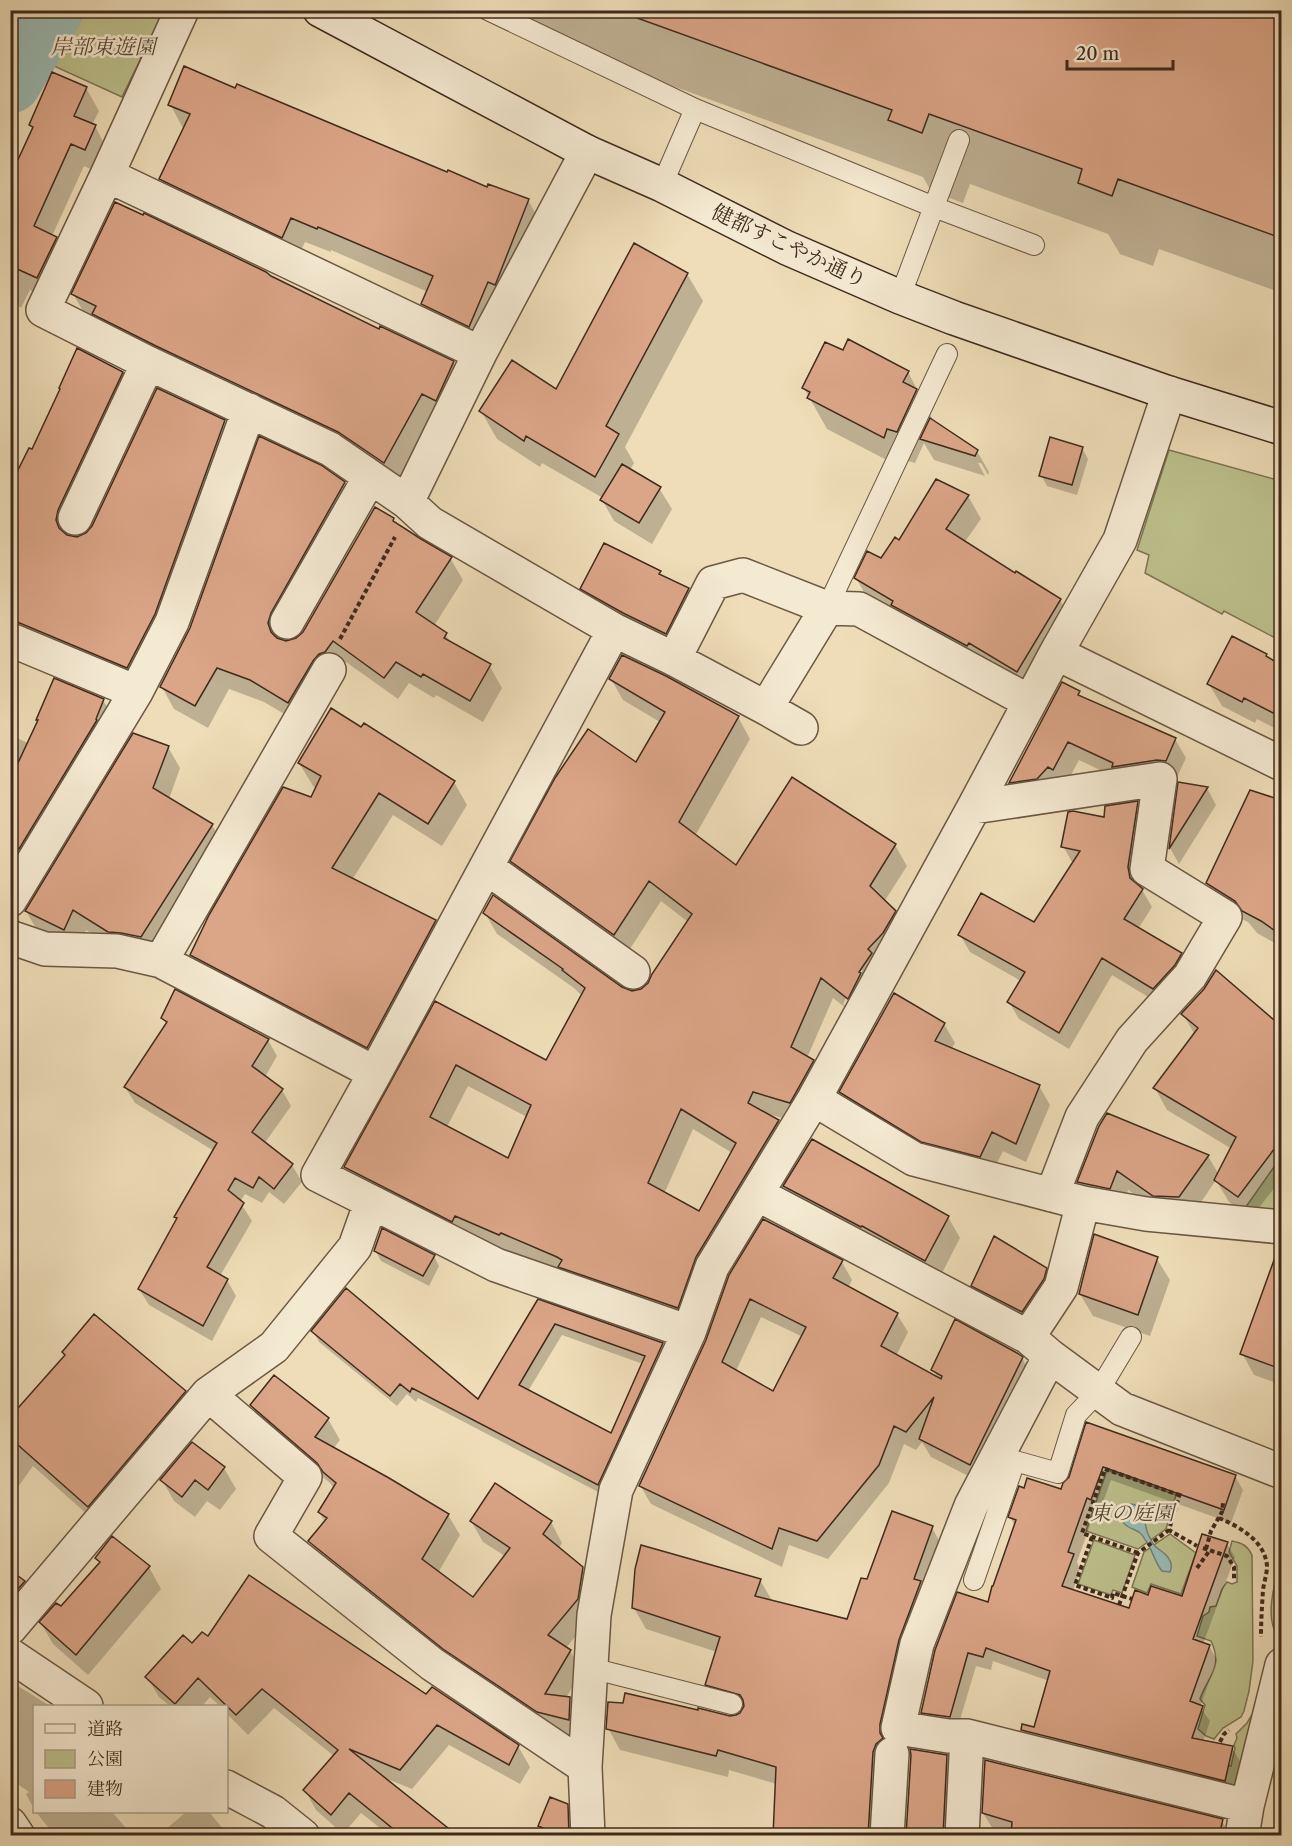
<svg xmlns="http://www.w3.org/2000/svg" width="1292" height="1846" font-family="'Libre Caslon Text','Noto Serif JP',serif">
	<rect width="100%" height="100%" fill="#eeddb8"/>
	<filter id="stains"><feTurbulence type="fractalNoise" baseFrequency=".00333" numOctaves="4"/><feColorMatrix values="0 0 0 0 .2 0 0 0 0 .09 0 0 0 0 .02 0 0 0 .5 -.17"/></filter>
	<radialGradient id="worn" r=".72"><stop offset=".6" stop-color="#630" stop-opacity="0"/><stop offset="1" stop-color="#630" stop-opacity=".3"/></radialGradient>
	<!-- green -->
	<path fill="#bcc08c" stroke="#7e7554" stroke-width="1.5" d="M71,11H158L160,19L122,97L45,62Z
		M1169,450L1281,481V641L1224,611L1222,614L1145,573L1149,555L1137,550Z
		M1281,1157V1222L1238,1218Z
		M1107,1470L1176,1495L1166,1529L1138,1549L1086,1531Z
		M1170,1534L1196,1553L1181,1594L1151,1584L1147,1593L1132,1587L1144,1552Z
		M1094,1540L1135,1555L1122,1593L1113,1590L1111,1595L1078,1584Z
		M1232,1541C1242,1543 1247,1545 1252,1555L1253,1661L1249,1691L1244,1711L1241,1717L1223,1728L1214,1739L1206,1736L1198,1729L1205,1705L1200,1699C1207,1677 1224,1668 1211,1641L1197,1636L1203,1616L1209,1612L1210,1607L1216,1606L1222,1589L1227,1582L1232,1584L1237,1582V1566L1229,1552Z
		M1281,1568L1282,1620L1278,1635C1265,1621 1273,1583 1281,1568Z
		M1256,1708L1243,1788L1201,1776L1198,1774L1211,1762L1231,1766L1235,1748L1234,1745L1237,1738L1236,1734L1247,1723Z"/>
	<!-- water -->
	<path fill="#9abbb4" stroke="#768177" stroke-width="1.5" d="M1131,1504C1147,1506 1143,1523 1148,1534C1150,1538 1152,1543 1155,1546C1160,1551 1166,1553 1169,1559C1172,1564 1172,1567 1170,1572L1162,1571C1154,1561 1153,1551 1146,1541C1144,1538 1143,1535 1140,1533C1137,1530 1131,1529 1127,1526C1118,1520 1120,1508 1131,1504Z"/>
	<!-- shadow -->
	<path fill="#0003" fill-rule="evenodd" d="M463,10H1282V293L1159,249L1153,266L1120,254L1108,234L970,184L963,203L931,191L923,177Z
		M86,88L99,111L92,125L95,126L107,149L97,172L84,166L52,236L56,238L69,260L50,300L30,290L21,308L10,299V181L33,129L30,125Z
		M170,104L448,174L487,189L528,200L542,225L483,350L437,328L423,304L428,292L331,250V252L305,242L296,261L175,204L161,179L184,130Z
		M687,274L703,301L625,447L634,463L630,470L659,488L672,509L652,544L614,521L602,500L603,498L542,463L540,467L497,439L481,411L556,392Z
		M73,294L380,331L453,362L465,385L397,485L86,316Z
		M844,352L908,372L934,422L977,451L989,472L988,475L981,463H978L985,476L934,460L924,443L915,463L905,460L902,468L827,429L804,388Z
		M122,373L135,395L70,537L77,538L86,535L224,421L237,444L140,690L10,634V490L33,451Z
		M1082,448L1088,459L1077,495L1047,486L1041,475Z
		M344,483L357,506L283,635L282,641L288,642L298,639L393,519L397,525L450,558L463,580L434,626L445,634L451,643L489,665L502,688L483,722L436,695L434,698L409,683L398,699L346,662L301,724L264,702L229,689L208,728L174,709L162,687Z
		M968,496L981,519L964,543L1016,575L1060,600L1073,622L1030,694L869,601L856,578L881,560L899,542Z
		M659,573L662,576L688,589L699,607L676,651L592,607L582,589Z
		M1268,660L1282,666V732L1257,719L1255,723L1222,706L1209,684Z
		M611,679L738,717L750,739L695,836L736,867L895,845L907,866L884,902L894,912L907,933L860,1019L833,998L807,1058L813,1061L825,1083L802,1124L765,1113L778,1121L790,1143L689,1329L513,1253L511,1256L358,1188L346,1167L436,1003L547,1062L582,996L574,988L497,934L485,913L621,989L632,992L642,990L649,984L688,922L661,901L626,955L524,883L512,861L636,764L660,722L623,700ZM862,969V975L845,1006L843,1004ZM468,1086L527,1117L508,1160L447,1127ZM693,1129L732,1153L700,1214L664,1194Z
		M54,680L103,700L119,727L10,914V735L28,743Z
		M1078,692L1082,698L1175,739L1186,758L1176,779L1121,780L1079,760L1064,788L1022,801L1011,783Z
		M168,747L180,768L169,799L212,825L224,846L153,958L122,953L86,930L76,951L38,932L26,911Z
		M299,763L454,782L467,805L442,846L393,815L352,880L435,921L449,944L381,1070L206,978L192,955L312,799L317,789L313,786Z
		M1180,784L1207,788L1216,805L1179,864L1170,848Z
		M1280,784H1282V947L1257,933L1249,923L1220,905L1207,883L1274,799Z
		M1137,803L1147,820L1138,886L1142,890L1152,907L1138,929L1181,954L1190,972L1163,1006L1112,975L1069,1049L1019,1019L1009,1002L1021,981L970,952L960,935L1034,924L1073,864L1063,846L1105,819Z
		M1216,972L1282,1028V1178L1251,1218L1229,1202L1216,1180L1191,1217L1166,1216L1128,1190L1122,1208L1090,1202L1079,1182L1100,1126L1208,1156L1219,1175L1232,1149L1167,1110L1155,1088L1195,1035L1183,1014L1205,990Z
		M163,1018L268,1040L277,1056L265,1077L282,1090L291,1106L264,1144L292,1165L302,1182L284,1204L269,1192L262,1203L245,1194L240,1202L252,1221L220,1276L227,1280L236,1296L212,1341L149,1305L139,1289L177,1220L176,1217L214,1151L135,1103L125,1087L167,1025Z
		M944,1024L955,1043L951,1050L1039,1086L1050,1105L1026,1162L1003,1151L991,1175L934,1160L852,1111L841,1092Z
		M10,1110L16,1119L10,1130Z
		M785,1186L948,1217L960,1238L938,1281L797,1208Z
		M1280,1247H1282V1292L1271,1273Z
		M375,1250L434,1256L439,1266L429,1286L381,1261Z
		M1157,1259L1170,1280L1150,1336L1093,1316L1080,1294Z
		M842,1262L852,1280L848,1288L897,1314L908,1332L896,1356L939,1380L933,1370L1022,1358L1032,1377L980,1482L931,1457L922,1442L916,1450L904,1444L889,1483L828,1559L789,1545L782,1567L651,1504L640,1485L707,1340L730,1276ZM761,1317L803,1337L774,1393L736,1371Z
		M1045,1269L1052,1280L1028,1322L978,1296L972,1285Z
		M538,1301L662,1344L669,1355L604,1495L418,1398L416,1402L407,1394L397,1406L319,1342L313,1331L478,1401ZM562,1335L643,1364L612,1435L528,1391Z
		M1260,1303L1282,1311V1385L1254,1375L1242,1353Z
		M274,1377L328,1419L340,1440L333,1449L448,1515L460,1535L438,1573L473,1599L505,1556L483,1542L471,1521L551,1522L562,1543L559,1548L582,1568L594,1589L589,1620L566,1648L570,1651L582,1671L566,1698L569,1699L581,1719L580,1739L551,1732L322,1562L310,1541L325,1522L319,1512L334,1489L331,1484L264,1426L252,1405Z
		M185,1392L195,1411L99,1525L33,1466L10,1498V1420Z
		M1087,1424L1235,1476L1243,1490L1231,1523L1111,1480L1099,1513L1095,1511L1077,1562L1080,1569L1073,1591L1130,1610L1149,1597L1183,1598L1227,1544L1235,1557L1203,1644L1209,1646L1217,1660L1200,1707L1210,1721L1203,1742L1232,1748L1240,1761L1233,1794L1031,1744L1023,1730L1035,1729L1049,1681L993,1661L991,1670L976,1666L957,1730L930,1726L922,1712L989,1604L1015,1526L1010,1517L1062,1491L1071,1477Z
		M224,1468L236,1489L220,1510L207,1501L195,1517L174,1501L162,1480Z
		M932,1528L944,1549L881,1836H775L777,1784L729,1770L728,1777L620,1750L608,1728L729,1717L743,1713L719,1706L707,1685L717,1652L646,1629L634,1608L760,1580L773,1602L848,1621L868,1581Z
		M112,1539L149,1567L161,1589L88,1675L53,1644L41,1623L61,1608L100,1564L97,1558Z
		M10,1572L24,1582L35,1600L10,1629Z
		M208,1639L427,1696L518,1746L530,1767L520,1784L449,1745L412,1789L385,1778L456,1836H390L361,1813L343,1834L316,1810L305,1790L334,1756L274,1708L248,1735L226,1713V1706H220L210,1697L202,1706H170L159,1697L147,1677L192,1646Z
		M10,1681L50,1706H34V1809L26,1794L29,1792L16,1783L10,1774Z
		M946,1756L959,1777L956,1836H907Z
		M567,1806L579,1827L580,1836H546L540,1825Z
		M36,1812H112L133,1836H55Z
		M186,1812H209L229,1836H158Z
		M983,1813L1222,1821L1230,1836H1001L996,1834Z"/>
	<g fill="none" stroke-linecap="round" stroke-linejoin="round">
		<!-- river -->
		<path stroke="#9abbb4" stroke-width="63" d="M10,82L52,10"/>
	</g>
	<!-- building -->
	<path fill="#dba587" stroke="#3f2a1c" stroke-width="1.5" fill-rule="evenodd" d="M626,10H1281V238L1118,179L1112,196L1078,183L1082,169L929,114L922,133L888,120L892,110L626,14Z
		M184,66L235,88L237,84L447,172L448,170L487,187L488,184L529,199L496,283L495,285L488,282L469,327L421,304L433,276L318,227L317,229L291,218L282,238L159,179L190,114L168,105Z
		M52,72L87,87L74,116L96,125L85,150L71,144L34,226L57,237L37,278L15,268L10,277V177L33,127L29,125Z
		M115,202L143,215L144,213L266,272L271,276L379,329L380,326L454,361L436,401L422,394L384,463L338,432L156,346L92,314L96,306L71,294Z
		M634,243L688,273L606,426L619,434L595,477L526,436L524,441L479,411L512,360L556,389Z
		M848,339L909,371L903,382L917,389L897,432L887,429L884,438L807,398L810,392L802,388L825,342L843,350Z
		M77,348L123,372L58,510L56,520L59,528L67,535L77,537L86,533L92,526L157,388L225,420L155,614L127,668L10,619V486L29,448L32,449L60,389L59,388Z
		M930,418L978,450L975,456L920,439Z
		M259,436L321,465L345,482L271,613L268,623L271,632L277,638L286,641L296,638L303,632L375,507L394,518L393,521L421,539L452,557L416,612L447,633L444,638L491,664L470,701L423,674L421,677L396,662L384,678L333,641L325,652L319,654L313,661L288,703L250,680L217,668L195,706L160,687L190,628Z
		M1050,437L1083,447L1072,485L1039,476Z
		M622,464L661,487L639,523L600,500Z
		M936,479L969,495L946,529L1015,573L1016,571L1061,599L1017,672L969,643L967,646L891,605L893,601L854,578L867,551L881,558L895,537L899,540Z
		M604,543L661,571L659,574L689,588L666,634L623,613L580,589Z
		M1232,636L1267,654L1266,656L1281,665V717L1244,698L1242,702L1207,684Z
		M622,655L666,676L739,716L679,822L736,865L792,777L896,844L870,886L896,911L883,933L868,949L872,953L859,972L861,973L848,999L821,978L791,1047L814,1060L790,1103L753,1092L748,1103L779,1120L696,1257L678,1308L558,1267L562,1260L557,1257L501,1233L499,1235L455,1216L452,1222L344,1167L435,1001L546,1060L585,988L562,970L563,969L483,913L493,895L622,987L632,991L641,989L648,983L652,974L692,914L649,881L614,935L510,861L555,778L588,729L636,762L665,712L609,679ZM456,1065L531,1105L508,1158L430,1117ZM681,1109L736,1143L699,1211L648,1183Z
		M54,678L104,699L96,719L97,720L19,849L10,844V780L38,720H36Z
		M1062,682L1080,691L1078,695L1176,738L1166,761L1157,760L1112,767L1113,763L1068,742L1053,770L1048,767L1037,779L1009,783Z
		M331,708L361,727L364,723L455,781L428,824L379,793L332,868L436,920L367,1048L190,955L209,915L283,787L311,797L321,776L298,763Z
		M133,733L169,746L153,788L213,824L141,937L121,933L108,932L73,910L64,930L25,911Z
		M1178,782L1208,787L1169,849Z
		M1250,790L1281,800V935L1261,921L1242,911L1235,901L1206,883Z
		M1138,801L1128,867L1130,878L1143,889L1124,919L1182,953L1175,965L1153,989L1102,958L1059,1033L1007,1002L1025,972L958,935L981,893L1034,922L1080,851L1061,847L1068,812L1073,811L1104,817L1105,806Z
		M1216,970L1281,1026V1140L1238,1197L1214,1180L1236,1137L1153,1088L1198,1028L1181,1014L1204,989Z
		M175,989L269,1039L252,1066L283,1089L252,1132L293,1164L274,1189L259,1177L253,1188L235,1178L228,1190L244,1203L207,1267L228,1279L203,1326L138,1289L177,1218L174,1217L217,1143L124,1087L167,1022L161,1018Z
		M894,993L945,1023L935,1041L1040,1085L1016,1144L992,1132L980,1157L921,1142L839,1092Z
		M1107,1113L1209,1155L1179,1197L1153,1196L1117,1171L1110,1189L1077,1182L1099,1126Z
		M812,1139L949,1216L925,1261L862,1226L861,1227L783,1186Z
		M763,1219L843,1260L833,1278L898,1313L881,1346L941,1379L942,1376L931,1370L955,1319L1017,1353L1023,1357L970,1465L919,1439L934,1397L906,1432L894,1426L879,1465L817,1541L779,1528L772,1549L639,1486L706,1340L729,1275ZM750,1299L806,1327L773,1391L722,1362Z
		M382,1228L435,1255L423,1276L374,1251Z
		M1094,1234L1158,1257L1138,1315L1079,1294Z
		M994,1236L1047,1268L1044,1279L1022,1312L971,1286Z
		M1278,1249L1281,1250V1369L1240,1354Z
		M346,1288L478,1399L538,1299L663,1343L598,1485L412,1388L410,1392L400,1384L390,1396L311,1331ZM555,1324L645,1356L611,1433L519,1385Z
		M94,1314L186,1391L88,1507L10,1438V1417L65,1355L62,1352Z
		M274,1375L329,1418L315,1437L389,1478L449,1514L422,1559L473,1597L510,1548L470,1521L495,1483L552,1521L543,1534L583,1567L578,1599L548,1635L571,1650L545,1694L570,1697L569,1720L537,1712L443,1649L308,1541L327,1518L318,1512L336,1483L323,1472L317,1463L250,1405Z
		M1086,1422L1236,1475L1224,1510L1103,1467L1091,1500L1087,1498L1068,1552L1074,1554L1062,1586L1129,1608L1135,1590L1148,1595L1151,1586L1182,1596L1202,1534L1228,1542L1193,1639L1210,1645L1190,1701L1203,1706L1192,1738L1233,1746L1225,1781L1021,1730L1022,1724L1034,1727L1050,1671L986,1648L983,1657L968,1653L950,1717L921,1713L935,1650L957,1592L988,1602L992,1586H993L1016,1520L1008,1517L1019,1486L1024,1488L1027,1478L1061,1489L1063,1483L1069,1477Z
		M192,1442L225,1467L208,1490L195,1480L182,1497L160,1480Z
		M892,1511L933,1526L914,1579L921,1581L899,1640L880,1724V1733L883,1738L876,1744L873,1752L868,1836H773L776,1767L718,1750L716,1756L606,1729L608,1702L623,1703L625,1693L698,1710V1708L730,1716L736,1715L740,1713L744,1706L743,1700L740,1695L705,1685L720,1637L632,1608L635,1569L641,1545L761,1579L755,1596L847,1619L861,1578L867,1579Z
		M112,1536L150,1566L76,1655L39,1622L56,1603L61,1606L100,1562L95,1558Z
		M10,1570L25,1581L11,1597H10Z
		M249,1575L426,1694L432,1687L519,1745L509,1765L437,1725L400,1770L349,1749L458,1836H402L349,1793L331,1815L303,1790L338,1750L262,1689L236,1715L198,1678L175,1704L145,1677L183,1635L192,1643L202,1632L208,1636Z
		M910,1749L947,1755L943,1836H906L911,1755Z
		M985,1760L1223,1819L1219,1836H1132L1104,1829L1103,1836H1011L1012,1822L982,1813Z
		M550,1797L568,1804L569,1836H563L538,1826Z"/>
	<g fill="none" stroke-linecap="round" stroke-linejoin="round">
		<!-- lane casing -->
		<g stroke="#6b5743" stroke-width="22">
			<path id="lane" d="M488,10L695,109L934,207L1034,245
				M662,185L695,109
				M900,297L959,140
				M827,608L947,354
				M974,1580L1015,1461L1058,1473L1076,1415L1098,1392L1131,1337
				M591,1668L732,1704"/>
		</g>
		<!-- street casing -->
		<g stroke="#6b5743" stroke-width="36">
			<path id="street" d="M182,10L107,175L43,310L148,363L330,449L407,502L430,523L614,630L674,659L766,708L827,608L859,609L1030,702
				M107,175L480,353
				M407,502L480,353L587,152
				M75,518L148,363
				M287,622L370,477
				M614,630L375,1073L318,1175L496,1265L689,1332
				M11,640L136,692
				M1056,653L1282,764
				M674,659L713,583L743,575L827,608
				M766,708L801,728
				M974,807L1160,779L1147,869L1225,917L1190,976L1132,1040L1082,1117L1052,1195
				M486,867L633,972
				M10,900L136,692L172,622L249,410
				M10,937L45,949L117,951L161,961L375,1073
				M161,961L329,670
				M814,1099L914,1159L1083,1203L1146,1214L1282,1227
				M757,1194L1028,1337L1050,1356L1122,1409L1282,1472
				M1028,1337L1061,1287L1083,1203
				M1050,1356L971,1506L917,1644L898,1728L948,1736H967L1247,1806
				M208,1394L305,1477L271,1536L432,1664L585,1767
				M10,1628L208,1394L274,1347L355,1247L371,1202
				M10,1655L86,1706
				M226,1787L273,1812L303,1836
				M10,1824L18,1836
				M588,1836L585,1767L594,1615L616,1490L689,1332L712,1267L814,1099L974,807L1056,653L1120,540L1169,393
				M887,1836L892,1754
				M962,1836L967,1736
				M1242,1836L1247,1806L1282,1665"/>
		</g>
		<!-- secondary casing -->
		<g stroke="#3f2a1c" stroke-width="36">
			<path id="secondary" d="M320,10L587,152L662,185L787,248L900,297L954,318L1169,393L1282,428"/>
		</g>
		<!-- path -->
		<path stroke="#3f2a1c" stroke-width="4" stroke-dasharray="4.5 3" stroke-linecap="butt" d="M126,10L133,13
			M340,639L395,537
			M1180,1493L1169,1530L1197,1546
			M1219,1518C1240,1527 1265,1541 1267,1566C1267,1574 1264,1582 1263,1590C1262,1606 1261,1621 1261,1637
			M1092,1537L1075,1585L1112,1598L1113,1593L1132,1599
			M1203,1548L1227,1556L1234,1567V1580
			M1206,1549L1211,1531L1222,1512L1223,1503
			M1138,1553L1082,1533L1105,1469L1179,1495
			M1197,1568L1210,1550
			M1119,1605L1138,1553L1169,1530
			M1220,1742L1224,1734L1229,1730"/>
		<!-- lane -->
		<use href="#lane" stroke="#f4e9d1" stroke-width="20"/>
		<!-- street -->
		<use href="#street" stroke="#f4e9d1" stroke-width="33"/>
		<!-- secondary -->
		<use href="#secondary" stroke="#f4e9d1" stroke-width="33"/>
	</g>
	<g text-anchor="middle" stroke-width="5" stroke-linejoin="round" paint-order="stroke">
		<!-- park labels -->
		<g font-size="21" font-style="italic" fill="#584832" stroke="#f4e9d1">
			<text x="103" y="54">岸部東遊園</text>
			<text x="1132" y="1520">東の庭園</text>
		</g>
		<!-- street labels -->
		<g font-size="21" fill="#3f2a1c" stroke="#f4e9d1">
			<text transform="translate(789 246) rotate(25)" y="7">健都すこやか通り</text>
		</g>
	</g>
	<!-- margin -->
	<rect width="1292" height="1846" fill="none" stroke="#eeddb8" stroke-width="36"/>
	<rect x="12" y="12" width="1268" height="1822" fill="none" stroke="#3f2a1c" stroke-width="3"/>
	<rect x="18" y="18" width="1256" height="1810" fill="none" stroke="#3f2a1c" stroke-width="1.5"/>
	<!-- legend -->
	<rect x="33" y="1705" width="195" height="108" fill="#f4e9d1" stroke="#ac9d89" stroke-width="1.5"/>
	<rect x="45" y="1724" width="30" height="9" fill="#f4e9d1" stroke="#ac9d89" stroke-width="1.5"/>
	<text x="87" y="1735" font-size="18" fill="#3f2a1c">道路</text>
	<rect x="45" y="1750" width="30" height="18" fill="#bcc08c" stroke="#ac9d89" stroke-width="1.5"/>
	<text x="87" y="1765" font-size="18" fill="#3f2a1c">公園</text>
	<rect x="45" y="1780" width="30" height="18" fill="#dba587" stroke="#ac9d89" stroke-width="1.5"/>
	<text x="87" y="1795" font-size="18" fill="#3f2a1c">建物</text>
	<!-- scale -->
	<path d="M1067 60v9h106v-9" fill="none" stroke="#3f2a1c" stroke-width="3"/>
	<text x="1076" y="60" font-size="18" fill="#3f2a1c" stroke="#f4e9d1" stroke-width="4.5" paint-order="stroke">20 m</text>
	<rect width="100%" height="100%" filter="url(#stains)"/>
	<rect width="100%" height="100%" fill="url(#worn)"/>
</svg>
